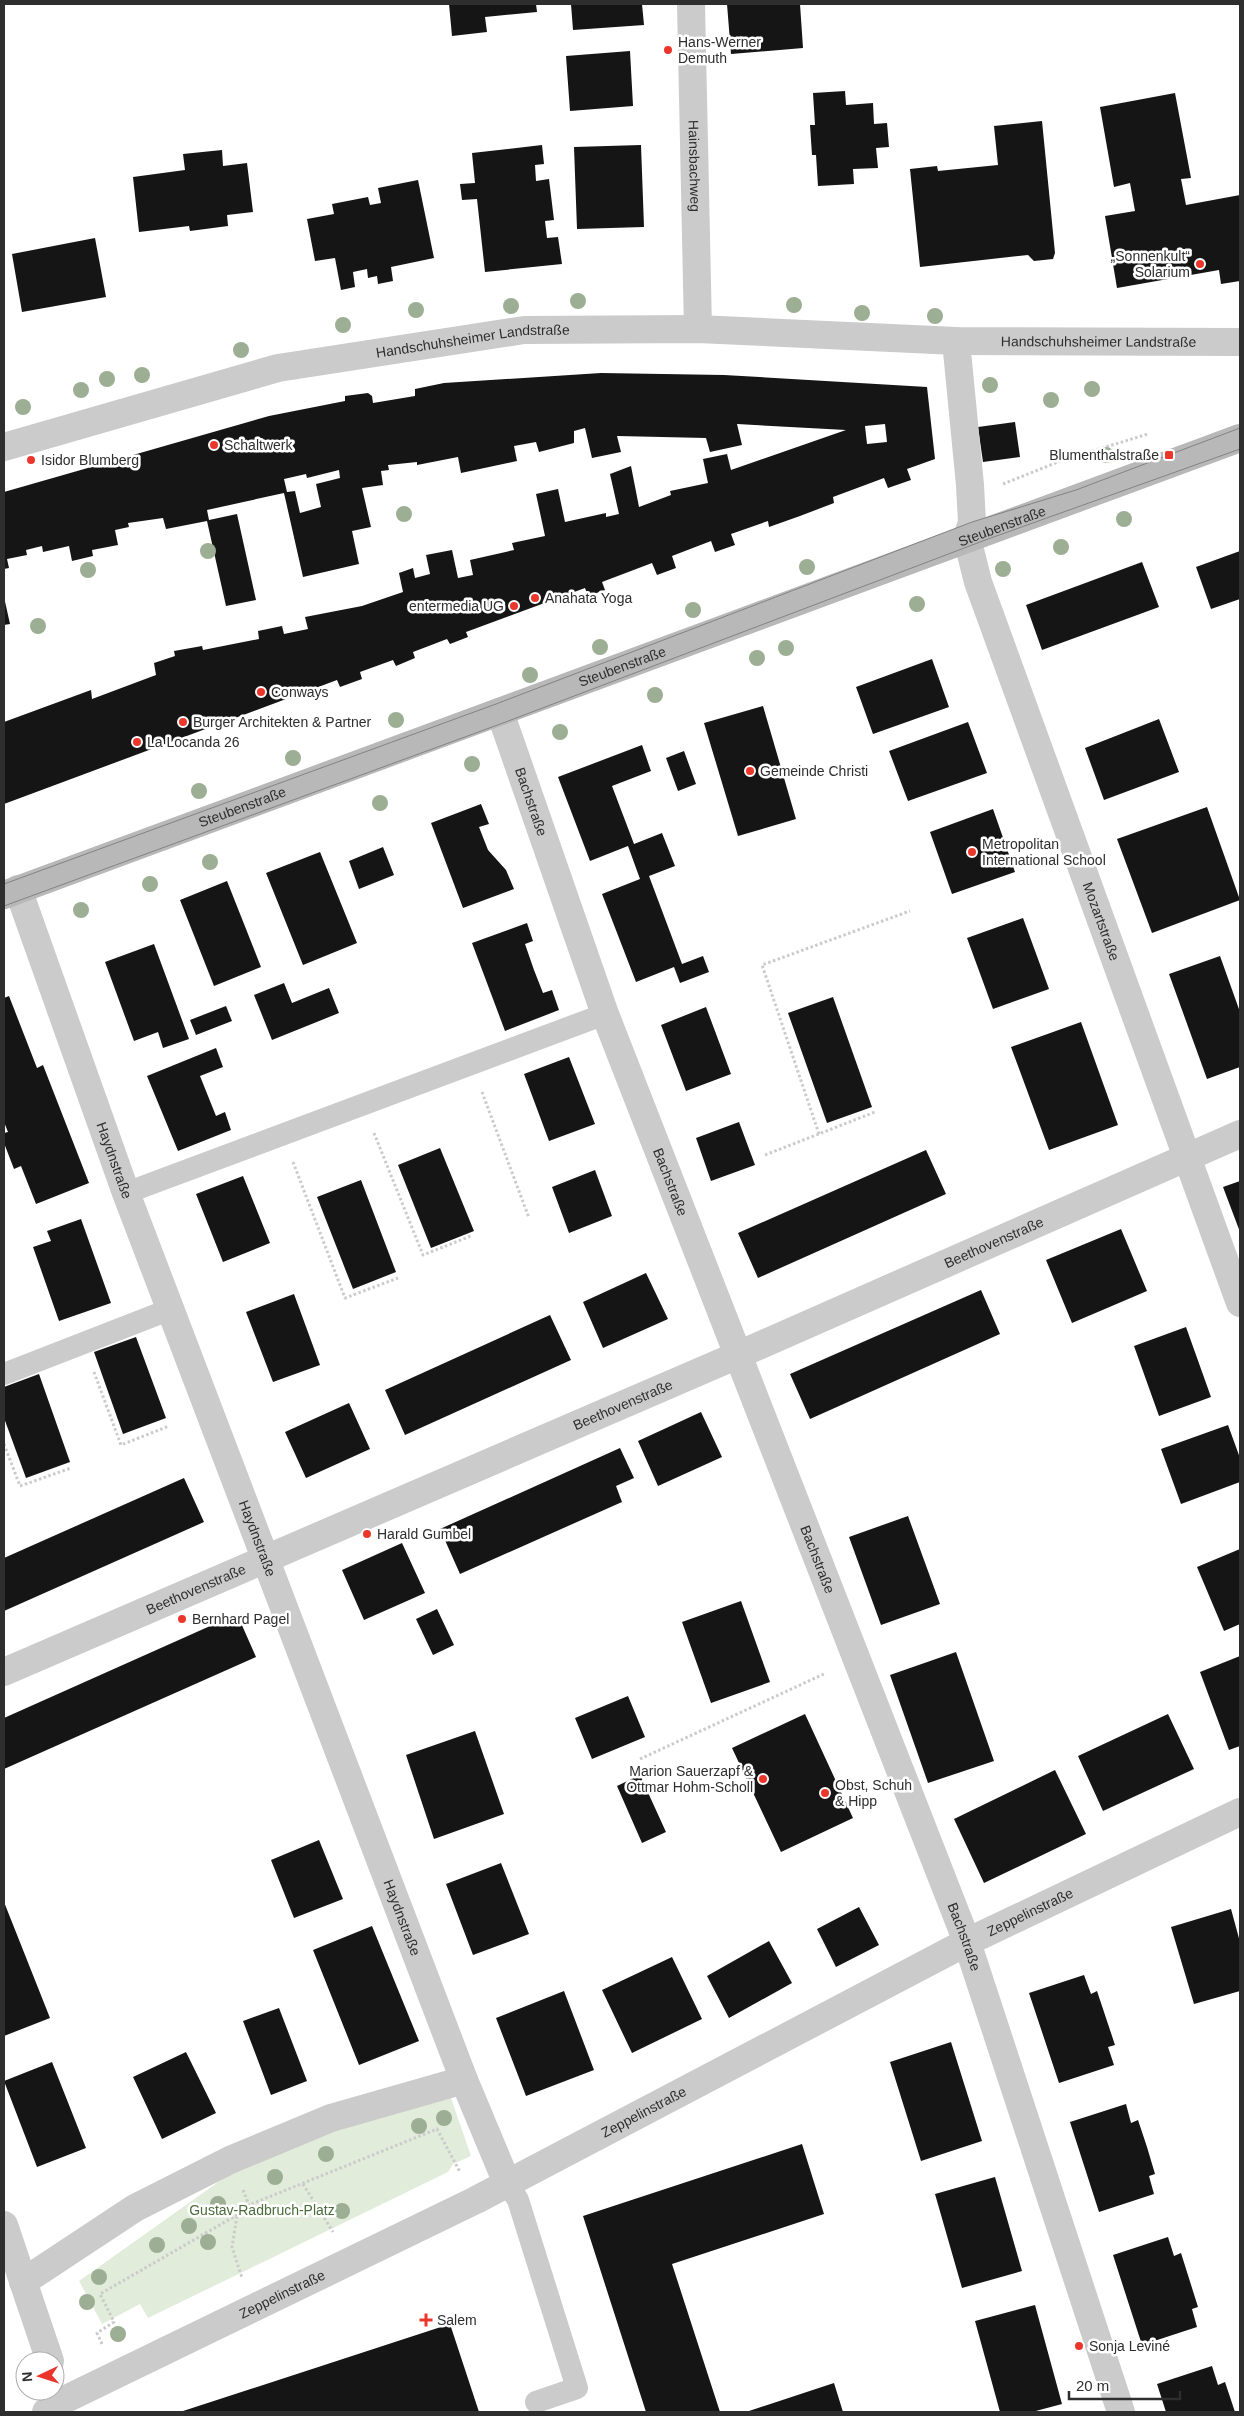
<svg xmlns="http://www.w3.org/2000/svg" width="1244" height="2416" font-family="Arial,sans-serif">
	<rect width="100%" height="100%" fill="#fff"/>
	<!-- green -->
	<path fill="#e2ecdb" d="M451,2098L471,2156L453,2164L448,2172L148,2318L140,2304L102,2324L79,2281L238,2168L336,2130Z"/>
	<!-- building -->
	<path fill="#151515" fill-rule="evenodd" d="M449,4H536L537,12L485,17L487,32L452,36Z
		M571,4H642L644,25L573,30Z
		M727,4H800L803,48L731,54Z
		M630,51L633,106L570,111L566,56Z
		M845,91L846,105L873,103L874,124L887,123L889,147L876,148L878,168L853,169L854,184L818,186L816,155H812L810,125H815L813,93Z
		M1175,93L1191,178L1181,179L1186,205L1240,195V281L1221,284L1219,270L1117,288L1105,216L1135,211L1130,183L1114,187L1100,107Z
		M1042,121L1055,253L1053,259L1034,261L1028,255L920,267L910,169L937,166L938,171L998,165L994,126Z
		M542,145L544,164L535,165L536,181L549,179L554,220L545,221L547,238L558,237L562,264L485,272L477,199L462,200L460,184L475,183L472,153Z
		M641,145L644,227L577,229L574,147Z
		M222,150L223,166L247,163L253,212L227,215L228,226L190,231L189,226L139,232L133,177L185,170L183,154Z
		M418,180L434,258L391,267L393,281L378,284L377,276L368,278L367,269L353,272L355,287L341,290L335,258L315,261L307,219L334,214L332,204L368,197L370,205L381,203L378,188Z
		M95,238L106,297L22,312L12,254Z
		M601,373L724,375L927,387L935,459L907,469L911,480L888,488L884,478L833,497L834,503L800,516L769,527L768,521L731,534L735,545L715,552L711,541L672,556L676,568L657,575L652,563L602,582L605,590L588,596L585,588L466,632L468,637L450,644L447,639L413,652L415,658L396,666L393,660L360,672L362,679L340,687L337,680L4,804V722L91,690L92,699L156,675L154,663L175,656L174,651L202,646L203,650L259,639L258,631L282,626L284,634L308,629L305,617L362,606L403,592L399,573L413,568L415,578L430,574L426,555L452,550L458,578L473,575L470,560L514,550L512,543L545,536L536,494L558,489L565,522L606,513V517L619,514L610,474L631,466L639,507L671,495L670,491L708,483L703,459L727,454L731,470L846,430L737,424L742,445L710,452L706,438L617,436L621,452L592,458L585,428L574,431V443L539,452L536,442L514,446L517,461L461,473L458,457L417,465V462L388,465L389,470L381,471L383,485L362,488L371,527L352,531L359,564L303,577L284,493L207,510L209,520L237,514L256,600L226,606L207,521L166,529L163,518L128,523L129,527L115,530L118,545L92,550L93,556L72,561L69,546L43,552L42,546L26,550L27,555L7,559L9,568L4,569V492L269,416L345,401V396L368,393L372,396L373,403L415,396V389L444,383ZM885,424L887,442L867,444L865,426ZM339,470L340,478L316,484L321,507L300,513L295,491L287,492L284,479L306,474L307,478Z
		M1015,422L1020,457L983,462L978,427Z
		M1240,551V599L1211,609L1196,567Z
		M1142,562L1159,607L1042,650L1026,605Z
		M4,597L10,624L4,625Z
		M932,659L949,707L873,734L856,687Z
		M763,706L796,819L738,836L704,723Z
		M1159,719L1179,772L1104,800L1085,748Z
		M968,722L987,773L908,801L889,751Z
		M642,745L651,771L612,786L634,844L662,833L675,866L649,876L682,964L703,956L709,972L680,983L674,967L636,982L602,894L640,879L628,846L590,861L558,777Z
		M684,751L696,784L678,791L666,758Z
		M481,804L489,824L479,827L488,850L506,870L514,889L463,908L431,823Z
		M1207,807L1240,900L1152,933L1117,839Z
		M993,809L1015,872L952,894L930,832Z
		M383,847L394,875L359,889L349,861Z
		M320,852L357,943L303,965L266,873Z
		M227,881L261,967L214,986L180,900Z
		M1023,918L1049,989L993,1009L967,938Z
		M527,923L533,941L525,944L534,970L543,993L552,990L559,1010L505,1031L472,943Z
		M154,944L189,1039L163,1048L158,1032L134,1041L105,962Z
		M1220,956L1240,1012V1067L1207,1079L1169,974Z
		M284,983L292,1003L329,988L339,1013L272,1040L254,995Z
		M9,996L37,1068L43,1065L89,1183L36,1204L21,1166L14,1169L4,1143V1133L8,1132L4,1122V998Z
		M833,997L872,1107L827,1123L788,1013Z
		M226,1006L232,1021L196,1035L190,1020Z
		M706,1007L731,1074L686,1091L661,1025Z
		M1081,1022L1118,1125L1049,1150L1011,1047Z
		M216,1048L223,1067L200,1076L216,1116L225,1112L231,1130L178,1151L147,1076Z
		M569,1057L595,1124L549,1141L524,1074Z
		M739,1122L755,1165L711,1181L696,1138Z
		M440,1148L474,1231L431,1248L398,1165Z
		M926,1150L946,1194L758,1278L738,1233Z
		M595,1170L612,1216L569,1233L552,1187Z
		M243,1176L270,1243L223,1262L196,1194Z
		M361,1180L396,1272L353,1289L317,1197Z
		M1240,1181V1232L1223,1187Z
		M81,1219L111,1303L59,1321L33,1247L51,1241L47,1231Z
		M1121,1229L1147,1291L1072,1323L1046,1260Z
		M646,1273L668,1319L603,1348L583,1302Z
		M981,1290L1000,1334L810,1419L790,1374Z
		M294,1294L320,1365L273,1382L246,1312Z
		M550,1315L571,1360L405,1435L385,1390Z
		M1186,1327L1211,1397L1159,1416L1134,1346Z
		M136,1337L166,1418L123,1434L94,1352Z
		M39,1374L70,1462L26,1478L4,1418V1387Z
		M349,1403L370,1449L306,1478L285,1432Z
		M701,1412L722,1457L658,1486L638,1441Z
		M1228,1425L1240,1458V1482L1181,1504L1161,1449Z
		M620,1448L634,1478L616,1486L622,1502L460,1574L440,1529Z
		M184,1478L204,1522L4,1611V1558Z
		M908,1516L940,1604L881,1625L849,1537Z
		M402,1543L425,1593L364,1620L342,1570Z
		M1240,1549V1624L1224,1631L1197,1567Z
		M741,1601L770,1682L711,1703L682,1622Z
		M437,1609L454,1645L433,1655L416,1619Z
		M237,1614L256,1657L4,1769V1718Z
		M956,1652L994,1761L928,1783L890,1675Z
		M1240,1656V1746L1229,1750L1200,1672Z
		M628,1696L645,1737L592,1759L575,1718Z
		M805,1714L853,1818L781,1852L732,1748Z
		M1168,1714L1194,1769L1103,1811L1078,1756Z
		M475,1731L504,1814L434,1839L406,1755Z
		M1055,1770L1086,1834L984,1883L954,1819Z
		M640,1775L666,1832L642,1843L617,1786Z
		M319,1840L343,1899L294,1918L271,1860Z
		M501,1863L529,1934L473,1955L446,1884Z
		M4,1902L50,2018L4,2036Z
		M859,1907L879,1945L836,1967L817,1929Z
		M1231,1909L1240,1942V1991L1194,2004L1171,1927Z
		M372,1926L419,2041L359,2065L313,1950Z
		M769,1941L792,1983L729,2018L707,1976Z
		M672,1957L702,2019L632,2053L602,1990Z
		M1084,1975L1091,1994L1097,1991L1115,2045L1108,2047L1114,2065L1059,2083L1029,1993Z
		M564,1991L594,2070L526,2096L496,2018Z
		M279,2008L307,2081L271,2095L243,2021Z
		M951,2042L982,2141L921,2161L890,2062Z
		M186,2052L216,2113L162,2139L133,2077Z
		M52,2062L86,2148L37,2167L4,2081Z
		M1126,2104L1131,2123L1138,2120L1147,2147L1155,2174L1149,2176L1154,2194L1099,2212L1070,2122Z
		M802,2144L824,2214L672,2264L720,2412H646L583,2216Z
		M995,2177L1022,2271L962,2288L935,2194Z
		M1168,2237L1174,2256L1181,2253L1198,2307L1192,2309L1197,2327L1142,2345L1113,2255Z
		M1035,2305L1062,2404L1032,2412H1000L975,2321Z
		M450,2324L479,2412H180Z
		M1212,2366L1218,2385L1225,2382L1235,2412H1166L1157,2384Z
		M834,2383L843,2412H746Z"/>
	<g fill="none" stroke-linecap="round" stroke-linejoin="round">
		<!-- path -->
		<path stroke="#cbcbcb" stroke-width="3" stroke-dasharray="2.5 2.5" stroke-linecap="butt" d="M1003,484L1063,460L1148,434
			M482,1092L529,1218
			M374,1133L423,1255L471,1236
			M819,1134L762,965L910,911
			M765,1155L875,1112
			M293,1162L345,1298L398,1278
			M94,1372L121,1445L169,1426
			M4,1444L20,1486L71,1468
			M640,1759L826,1673
			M303,2184L333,2232
			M243,2190L249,2205
			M237,2216L232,2247L242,2278
			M102,2344L97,2333L114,2322L100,2294L237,2215L249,2205L437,2129L460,2172"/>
		<!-- service -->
		<path stroke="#cbcbcb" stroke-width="22" d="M126,1193L605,1014
			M4,1374L171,1309
			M507,2183L518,2200L577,2388L536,2402"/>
		<!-- minor -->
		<g stroke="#cbcbcb" stroke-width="28">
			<path id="s1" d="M691,4L698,329"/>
			<path id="s2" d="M956,341L970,485L972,522L967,538L978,582L1240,1303"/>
			<path id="s3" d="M4,447L278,368L524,330L698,329L956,341L1240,342"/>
			<path id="s4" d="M500,712L605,1014L967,1942L1121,2412"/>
			<path id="s5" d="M18,889L126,1193L464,2080L507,2183"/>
			<path id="s6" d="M4,1672L738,1355L1240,1134"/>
			<path d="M4,2225L50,2361"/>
			<path d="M23,2282L135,2208L230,2160L331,2118L464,2080"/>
			<path id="s7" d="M46,2412L64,2400L476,2200L967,1942L1240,1812"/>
		</g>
		<!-- secondary -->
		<path stroke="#b8b8b8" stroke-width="28" id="s8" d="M4,895L1240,438"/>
		<!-- tram -->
		<path stroke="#838383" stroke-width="1" d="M4,884L496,704L972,522L1076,490L1240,428
			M4,906L503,723L988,539L1240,449"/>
	</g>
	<!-- trees -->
	<g fill="#9cae93">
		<circle cx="578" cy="301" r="8"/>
		<circle cx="794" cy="305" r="8"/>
		<circle cx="511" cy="306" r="8"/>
		<circle cx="416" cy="310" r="8"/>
		<circle cx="862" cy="313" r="8"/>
		<circle cx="935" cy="316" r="8"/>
		<circle cx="343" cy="325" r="8"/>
		<circle cx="241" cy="350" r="8"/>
		<circle cx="142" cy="375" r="8"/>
		<circle cx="107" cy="379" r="8"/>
		<circle cx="990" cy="385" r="8"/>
		<circle cx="1092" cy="389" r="8"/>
		<circle cx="81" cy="390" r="8"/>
		<circle cx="1051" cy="400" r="8"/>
		<circle cx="23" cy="407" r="8"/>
		<circle cx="1106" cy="455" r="8"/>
		<circle cx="404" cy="514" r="8"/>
		<circle cx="1124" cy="519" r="8"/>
		<circle cx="1061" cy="547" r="8"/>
		<circle cx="208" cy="551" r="8"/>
		<circle cx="807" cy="567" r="8"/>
		<circle cx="1003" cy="569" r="8"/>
		<circle cx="88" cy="570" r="8"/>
		<circle cx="917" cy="604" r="8"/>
		<circle cx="693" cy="610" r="8"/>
		<circle cx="38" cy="626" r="8"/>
		<circle cx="600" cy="647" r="8"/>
		<circle cx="786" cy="648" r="8"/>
		<circle cx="757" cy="658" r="8"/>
		<circle cx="530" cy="675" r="8"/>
		<circle cx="655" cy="695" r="8"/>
		<circle cx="396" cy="720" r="8"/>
		<circle cx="560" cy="732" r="8"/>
		<circle cx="293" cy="758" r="8"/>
		<circle cx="472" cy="764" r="8"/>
		<circle cx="199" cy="791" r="8"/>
		<circle cx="380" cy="803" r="8"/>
		<circle cx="210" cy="862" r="8"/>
		<circle cx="150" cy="884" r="8"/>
		<circle cx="81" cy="910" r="8"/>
		<circle cx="444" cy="2118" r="8"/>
		<circle cx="419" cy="2126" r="8"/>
		<circle cx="326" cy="2154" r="8"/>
		<circle cx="275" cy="2177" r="8"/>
		<circle cx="218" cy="2204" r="8"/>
		<circle cx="342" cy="2211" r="8"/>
		<circle cx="189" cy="2226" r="8"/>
		<circle cx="208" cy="2242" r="8"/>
		<circle cx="157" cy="2245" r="8"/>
		<circle cx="99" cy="2277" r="8"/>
		<circle cx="87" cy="2302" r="8"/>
		<circle cx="118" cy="2334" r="8"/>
	</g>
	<!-- markers -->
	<g fill="#eb362b" stroke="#fff" stroke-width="2">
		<circle cx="668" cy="50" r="5"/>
		<circle cx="1200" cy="264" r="5"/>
		<circle cx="214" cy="445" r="5"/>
		<rect x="1164" y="450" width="10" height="10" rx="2.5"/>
		<circle cx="31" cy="460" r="5"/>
		<circle cx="535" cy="598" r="5"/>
		<circle cx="514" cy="606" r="5"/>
		<circle cx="261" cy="692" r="5"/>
		<circle cx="183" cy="722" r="5"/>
		<circle cx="137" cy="742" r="5"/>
		<circle cx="750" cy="771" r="5"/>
		<circle cx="972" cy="852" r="5"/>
		<circle cx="367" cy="1534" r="5"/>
		<circle cx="182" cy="1619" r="5"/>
		<circle cx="763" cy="1779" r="5"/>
		<circle cx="825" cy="1793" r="5"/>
		<path d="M423.5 2312.5h5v5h5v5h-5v5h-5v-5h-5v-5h5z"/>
		<circle cx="1079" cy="2346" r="5"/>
	</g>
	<g text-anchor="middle" stroke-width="5" stroke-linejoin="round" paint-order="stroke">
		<!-- poi labels -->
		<g font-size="14" fill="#2e2e2e" stroke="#fff" text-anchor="start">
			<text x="678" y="47">Hans-Werner<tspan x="678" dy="16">Demuth</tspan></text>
			<text x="1190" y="261" text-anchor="end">„Sonnenkult“<tspan x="1190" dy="16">Solarium</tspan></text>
			<text x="224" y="450">Schaltwerk</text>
			<text x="1159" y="460" text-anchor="end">Blumenthalstraße</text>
			<text x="41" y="465">Isidor Blumberg</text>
			<text x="545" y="603">Anahata Yoga</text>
			<text x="504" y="611" text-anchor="end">entermedia UG</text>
			<text x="271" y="697">Conways</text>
			<text x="193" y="727">Burger Architekten &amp; Partner</text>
			<text x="147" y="747">La Locanda 26</text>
			<text x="760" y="776">Gemeinde Christi</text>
			<text x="982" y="849">Metropolitan<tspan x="982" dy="16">International School</tspan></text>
			<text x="377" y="1539">Harald Gumbel</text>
			<text x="192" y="1624">Bernhard Pagel</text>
			<text x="753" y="1776" text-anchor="end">Marion Sauerzapf &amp;<tspan x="753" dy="16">Ottmar Hohm-Scholl</tspan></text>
			<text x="835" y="1790">Obst, Schuh<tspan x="835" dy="16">&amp; Hipp</tspan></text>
			<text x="437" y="2325">Salem</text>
			<text x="1089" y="2351">Sonja Leviné</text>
		</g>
		<!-- street labels -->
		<g font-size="14" fill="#2e2e2e" stroke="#fff">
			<text dy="5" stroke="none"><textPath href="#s1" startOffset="162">Hainsbachweg</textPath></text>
			<text dy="5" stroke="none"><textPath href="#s3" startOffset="1109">Handschuhsheimer Landstraße</textPath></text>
			<text dy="5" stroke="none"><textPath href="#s3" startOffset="482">Handschuhsheimer Landstraße</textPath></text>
			<text dy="5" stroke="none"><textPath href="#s8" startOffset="1064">Steubenstraße</textPath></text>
			<text dy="5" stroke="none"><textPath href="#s8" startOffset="659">Steubenstraße</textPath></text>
			<text dy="5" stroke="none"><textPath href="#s4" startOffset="95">Bachstraße</textPath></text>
			<text dy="5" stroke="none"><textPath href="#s8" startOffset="254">Steubenstraße</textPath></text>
			<text dy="5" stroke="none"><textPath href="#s2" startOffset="605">Mozartstraße</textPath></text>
			<text dy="5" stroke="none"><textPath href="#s5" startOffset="288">Haydnstraße</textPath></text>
			<text dy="5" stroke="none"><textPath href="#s4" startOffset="500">Bachstraße</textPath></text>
			<text dy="5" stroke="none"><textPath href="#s6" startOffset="1079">Beethovenstraße</textPath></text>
			<text dy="5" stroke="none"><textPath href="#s6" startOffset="674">Beethovenstraße</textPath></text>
			<text dy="5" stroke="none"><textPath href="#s5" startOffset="692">Haydnstraße</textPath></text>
			<text dy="5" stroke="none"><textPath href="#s4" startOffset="905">Bachstraße</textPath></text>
			<text dy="5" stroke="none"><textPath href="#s6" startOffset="209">Beethovenstraße</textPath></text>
			<text dy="5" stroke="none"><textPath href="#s7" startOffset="1104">Zeppelinstraße</textPath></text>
			<text dy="5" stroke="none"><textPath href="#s5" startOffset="1098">Haydnstraße</textPath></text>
			<text dy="5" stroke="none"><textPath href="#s4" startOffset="1310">Bachstraße</textPath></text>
			<text dy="5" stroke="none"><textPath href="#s7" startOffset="669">Zeppelinstraße</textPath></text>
			<text dy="5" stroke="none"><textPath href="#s7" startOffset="264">Zeppelinstraße</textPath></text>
		</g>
		<!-- park labels -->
		<g font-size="14" fill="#4b6b3a" stroke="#fff">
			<text x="262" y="2215">Gustav-Radbruch-Platz</text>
		</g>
	</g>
	<!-- border -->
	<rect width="1244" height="2416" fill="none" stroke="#2e2e2e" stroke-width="10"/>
	<!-- north arrow -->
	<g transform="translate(40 2376) rotate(266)"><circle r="24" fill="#ffffff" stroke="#ababab"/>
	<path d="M0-4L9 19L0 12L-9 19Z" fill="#eb362b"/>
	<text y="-8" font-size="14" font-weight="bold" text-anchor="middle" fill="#2e2e2e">N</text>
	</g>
	<!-- scale -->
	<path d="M1069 2391v8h111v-8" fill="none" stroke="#2e2e2e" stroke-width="2.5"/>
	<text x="1076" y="2391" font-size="15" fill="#2e2e2e" stroke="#ffffff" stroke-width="4" paint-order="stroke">20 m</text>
</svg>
